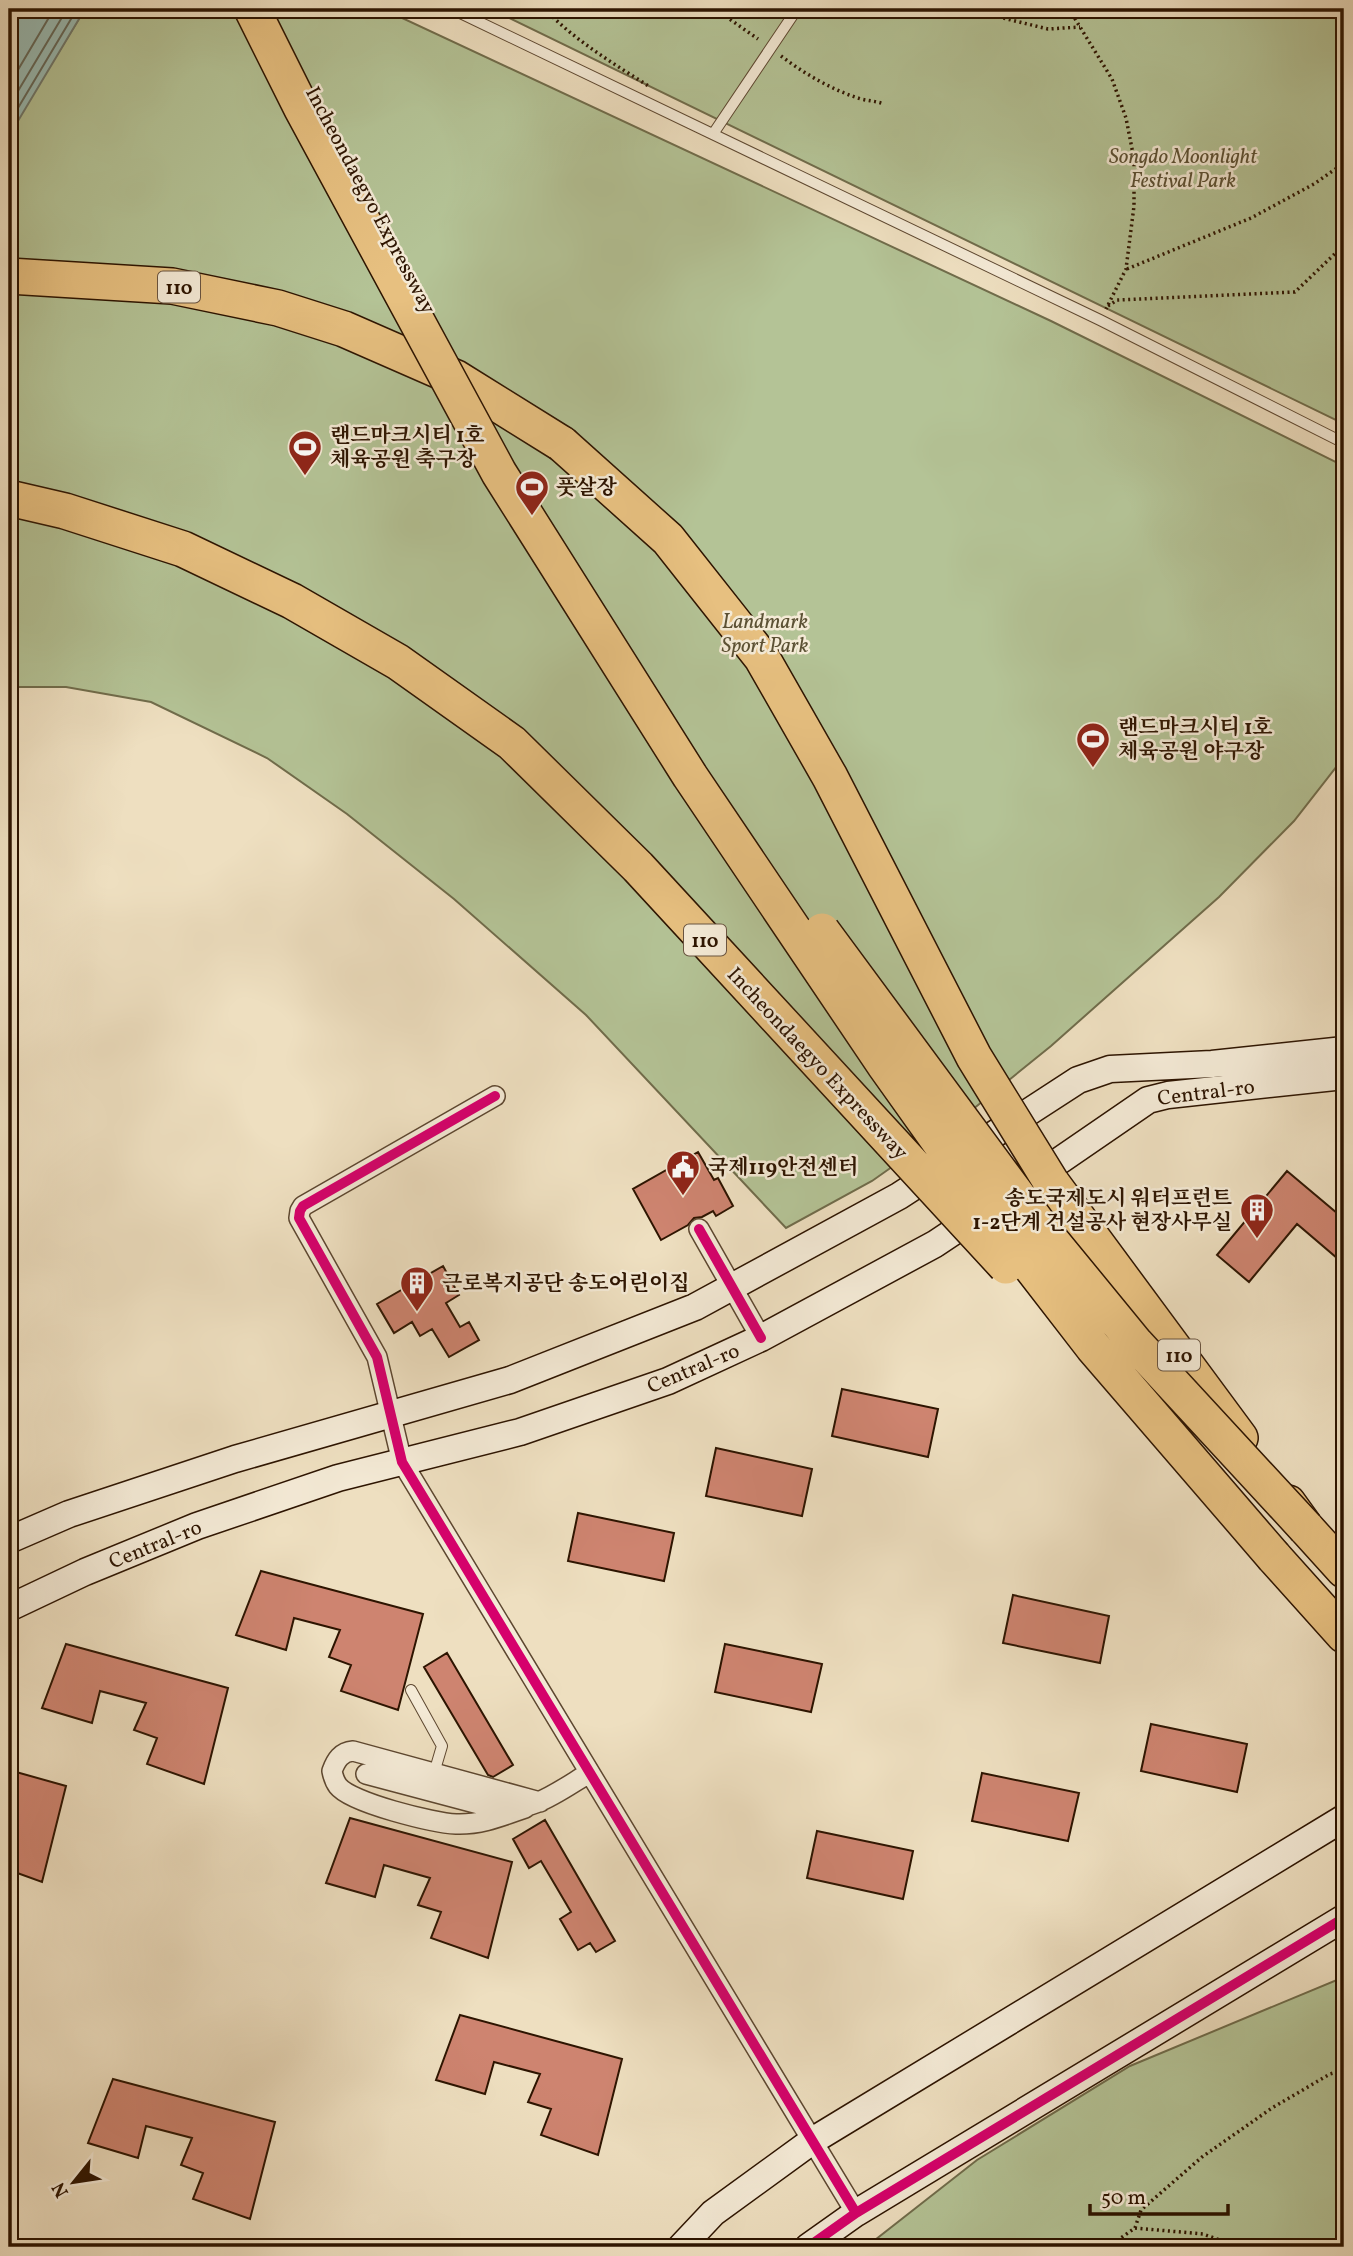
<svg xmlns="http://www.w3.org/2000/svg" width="1353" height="2256" font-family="Vollkorn,'Noto Serif KR',serif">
	<rect width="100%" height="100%" fill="#eedfc0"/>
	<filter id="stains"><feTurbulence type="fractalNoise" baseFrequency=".00286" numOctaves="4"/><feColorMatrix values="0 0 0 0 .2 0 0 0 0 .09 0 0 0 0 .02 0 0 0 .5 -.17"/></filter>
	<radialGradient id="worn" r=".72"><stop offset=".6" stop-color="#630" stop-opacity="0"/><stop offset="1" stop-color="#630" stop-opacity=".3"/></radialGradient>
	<!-- green -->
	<path fill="#b4c396" stroke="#706c4b" stroke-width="2" d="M85,9H383L1051,321L1344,466V757L1294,821L1219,897L1051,1046L967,1114L872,1181L786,1228L586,1015L454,899L347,814L267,758L151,702L66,687H9V133Z
		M491,9H1344V424Z
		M1344,1977V2247H866L977,2160L1130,2066Z"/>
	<!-- water -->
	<path fill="#99bcb5" stroke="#6e796d" stroke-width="2" d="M9,9H85L9,136Z"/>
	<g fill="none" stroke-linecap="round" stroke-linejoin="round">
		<!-- shore -->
		<path stroke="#63685a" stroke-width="2" d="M9,85L54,9
			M9,106L67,9
			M9,123L77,9"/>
	</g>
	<!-- building -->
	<path fill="#ce8470" stroke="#2d1400" stroke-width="2" d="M698,1152L714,1180L718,1178L733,1206L716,1216L713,1211L702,1217L694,1218L688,1225L661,1240L633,1189Z
		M1287,1171L1344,1219V1264L1297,1224L1249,1282L1217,1255Z
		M443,1266L459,1295L446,1303L460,1327L469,1322L479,1340L449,1357L432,1329L420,1336L412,1322L394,1333L377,1304Z
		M842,1389L938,1409L928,1457L832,1436Z
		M716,1448L812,1469L802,1516L706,1496Z
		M578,1513L674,1533L664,1581L568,1561Z
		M261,1571L423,1614L398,1710L341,1691L351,1665L329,1657L340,1630L294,1618L286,1650L236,1635Z
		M1013,1595L1109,1616L1100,1663L1003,1643Z
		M66,1644L228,1688L204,1784L147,1764L157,1738L134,1730L146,1703L100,1691L92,1723L42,1708Z
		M725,1644L822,1664L811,1712L715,1692Z
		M447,1653L513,1765L493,1777L488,1775L424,1667Z
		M1151,1724L1247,1744L1237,1792L1141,1771Z
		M9,1770L66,1786L42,1882L9,1870Z
		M982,1773L1079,1793L1068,1841L972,1821Z
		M350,1818L512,1862L488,1958L431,1938L441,1912L418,1905L430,1878L384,1865L375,1897L326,1883Z
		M545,1820L615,1941L596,1952L590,1943L578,1950L560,1919L571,1912L541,1861L529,1868L513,1839Z
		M817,1831L913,1851L903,1899L807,1878Z
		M460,2015L622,2059L598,2155L541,2135L551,2109L528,2102L540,2074L494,2062L485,2094L436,2080Z
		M113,2079L275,2122L250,2219L193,2199L203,2173L181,2165L192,2138L146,2126L138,2158L88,2143Z"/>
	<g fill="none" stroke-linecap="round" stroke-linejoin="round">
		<!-- service casing -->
		<g stroke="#5d4730" stroke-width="12">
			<path id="service" d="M452,9L1100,320L1344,443
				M713,134L797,9
				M411,1690L442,1746L434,1773"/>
		</g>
		<!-- minor casing -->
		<g stroke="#5d4730" stroke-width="22">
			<path id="minor" d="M495,1096L303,1206L300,1211L299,1218L377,1357L402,1462L856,2213
				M699,1229L761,1338
				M366,1774L494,1808C531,1814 559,1791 589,1773
				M525,1808C502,1816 481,1825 456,1824C434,1823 351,1803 338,1786C335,1782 333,1776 332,1771C336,1760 341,1752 353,1751L540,1802"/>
		</g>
		<!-- secondary casing -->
		<g stroke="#2d1400" stroke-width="29">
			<path id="secondary" d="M1030,1181L1148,1100L1168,1095L1344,1076
				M9,1540L69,1514L235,1459L510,1380L695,1307L899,1196L1078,1080L1110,1069L1212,1064L1344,1050
				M9,1608L85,1572L197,1526L338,1478L520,1432L668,1381L761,1338L935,1244L980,1214
				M681,2247L713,2213L812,2141L1344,1818
				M808,2247L856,2213L1344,1918"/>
		</g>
		<!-- motorway casing -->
		<g stroke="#2d1400" stroke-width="38">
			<path id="motorway" d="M9,276L172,286L278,308L344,329L456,378L562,444
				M1051,1182L1240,1438
				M1288,1503L1306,1528L1344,1570
				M1274,1557L1344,1635"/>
		</g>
		<!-- path -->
		<path stroke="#2d1400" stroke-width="3.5" stroke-dasharray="2 3.5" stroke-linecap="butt" d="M545,9C575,41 613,63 650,87
			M966,9L1048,29L1080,27
			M1069,9L1112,79L1126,118L1134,159V206L1126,269L1106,309
			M721,13L758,39
			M781,56C805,74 832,90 861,99C869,101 876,101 884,104
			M1127,269L1251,218L1314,184L1344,163
			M1108,306L1117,300L1295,292L1344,245
			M1135,2228L1203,2234L1239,2247
			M1108,2247L1135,2228L1141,2210L1202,2157L1272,2108L1330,2074L1344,2070"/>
		<!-- service -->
		<use href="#service" stroke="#f4ead6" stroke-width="10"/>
		<!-- minor -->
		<use href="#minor" stroke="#f4ead6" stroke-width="19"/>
		<!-- secondary -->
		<use href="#secondary" stroke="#f4ead6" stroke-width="26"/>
		<!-- motorway -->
		<use href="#motorway" stroke="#e7c080" stroke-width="35"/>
		<!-- motorway-bridge casing -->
		<g stroke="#2d1400" stroke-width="38" stroke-linecap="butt">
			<path id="motorway-bridge" d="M252,9L302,109L499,473L690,776L884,1064L998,1224L1093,1347L1274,1557
				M562,444L668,539L762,658L830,777L974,1057L1051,1182
				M9,498L65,511L183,549L292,601L398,662L512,743L638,867L1006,1266
				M822,931L1045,1233L1136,1344L1306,1528"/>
		</g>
		<!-- motorway-bridge -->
		<use href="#motorway-bridge" stroke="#e7c080" stroke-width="35"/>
		<!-- cycleway casing -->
		<g stroke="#f4ead6" stroke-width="15">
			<path id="cycleway" d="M495,1096L303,1206L300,1211L299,1218L377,1357L402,1462L856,2213
				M699,1229L761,1338
				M808,2247L856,2213L1344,1918"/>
		</g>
		<!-- cycleway -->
		<use href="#cycleway" stroke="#d6006c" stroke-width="10"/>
	</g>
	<!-- icons -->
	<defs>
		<g id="stadium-pin" transform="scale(1.75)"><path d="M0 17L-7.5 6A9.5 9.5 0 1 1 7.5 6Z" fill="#8f2418" stroke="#f4ead6"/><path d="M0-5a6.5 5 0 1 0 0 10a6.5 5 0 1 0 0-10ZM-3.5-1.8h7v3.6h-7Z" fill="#fff"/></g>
		<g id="civic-pin" transform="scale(1.75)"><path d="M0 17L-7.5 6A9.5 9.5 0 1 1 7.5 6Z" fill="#8f2418" stroke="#f4ead6"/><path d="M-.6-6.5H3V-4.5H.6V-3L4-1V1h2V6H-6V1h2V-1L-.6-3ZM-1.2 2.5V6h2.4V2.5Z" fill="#fff"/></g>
		<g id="building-pin" transform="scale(1.75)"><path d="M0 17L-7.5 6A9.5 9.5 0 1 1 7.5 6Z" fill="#8f2418" stroke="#f4ead6"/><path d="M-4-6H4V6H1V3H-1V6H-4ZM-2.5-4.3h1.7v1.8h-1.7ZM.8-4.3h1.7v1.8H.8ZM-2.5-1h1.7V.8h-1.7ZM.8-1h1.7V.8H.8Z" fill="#fff"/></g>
	</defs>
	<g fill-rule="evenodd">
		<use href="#stadium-pin" x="305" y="447"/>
		<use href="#stadium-pin" x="532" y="487"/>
		<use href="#stadium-pin" x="1093" y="739"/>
		<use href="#civic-pin" x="683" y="1167"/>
		<use href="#building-pin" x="1257" y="1210"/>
		<use href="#building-pin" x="417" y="1283"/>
	</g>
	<g text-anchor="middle" stroke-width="5" stroke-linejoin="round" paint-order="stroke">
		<!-- shield labels -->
		<g fill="#f4ead6" stroke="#695440" stroke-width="2">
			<rect x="158" y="271.5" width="42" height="31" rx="5"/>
			<rect x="684" y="924.5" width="42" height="31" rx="5"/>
			<rect x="1158" y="1339.5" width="42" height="31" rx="5"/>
		</g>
		<g font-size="19" font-weight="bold" fill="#2d1400">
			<text x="179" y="294">110</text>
			<text x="705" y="947">110</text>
			<text x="1179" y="1362">110</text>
		</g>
		<!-- park labels -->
		<g font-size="21" font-style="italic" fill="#5c5134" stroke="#f4ead6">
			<text x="1183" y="163">Songdo Moonlight<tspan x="1183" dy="24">Festival Park</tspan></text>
			<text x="765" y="628">Landmark<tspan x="765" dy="24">Sport Park</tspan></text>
		</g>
		<!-- street labels -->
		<g font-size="21" fill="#2d1400" stroke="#f4ead6">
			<text transform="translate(371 200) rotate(62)" y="7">Incheondaegyo Expressway</text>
			<text transform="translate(818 1063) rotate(47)" y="7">Incheondaegyo Expressway</text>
			<text transform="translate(1206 1092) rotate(-7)" y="7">Central-ro</text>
			<text transform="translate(693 1368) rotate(-23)" y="7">Central-ro</text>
			<text transform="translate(155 1544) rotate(-22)" y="7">Central-ro</text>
		</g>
		<!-- poi labels -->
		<g font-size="21" font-weight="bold" fill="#2d1400" stroke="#f4ead6" text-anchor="start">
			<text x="330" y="442">랜드마크시티 1호<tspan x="330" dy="24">체육공원 축구장</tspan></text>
			<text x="556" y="494">풋살장</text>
			<text x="1118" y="734">랜드마크시티 1호<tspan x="1118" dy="24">체육공원 야구장</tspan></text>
			<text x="708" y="1174">국제119안전센터</text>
			<text x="1232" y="1205" text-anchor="end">송도국제도시 워터프런트<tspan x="1232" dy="24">1-2단계 건설공사 현장사무실</tspan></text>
			<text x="442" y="1290">근로복지공단 송도어린이집</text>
		</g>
	</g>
	<!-- margin -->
	<rect width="1353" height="2256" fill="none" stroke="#eedfc0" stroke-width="35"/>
	<rect x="10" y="10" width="1332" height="2235" fill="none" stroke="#2d1400" stroke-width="3.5"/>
	<rect x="18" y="18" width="1318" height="2221" fill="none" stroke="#2d1400" stroke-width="2"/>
	<!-- north arrow -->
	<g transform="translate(74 2182) rotate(240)" stroke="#f4ead6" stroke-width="5" paint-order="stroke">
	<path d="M0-5L12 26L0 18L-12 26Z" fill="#2d1400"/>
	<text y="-10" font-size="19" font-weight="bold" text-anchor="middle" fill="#2d1400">N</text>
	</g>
	<!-- scale -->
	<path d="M1090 2204v10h138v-10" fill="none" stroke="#2d1400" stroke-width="3.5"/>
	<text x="1101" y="2204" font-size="21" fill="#2d1400" stroke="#f4ead6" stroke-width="5" paint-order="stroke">50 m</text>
	<rect width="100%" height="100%" filter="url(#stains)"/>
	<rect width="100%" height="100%" fill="url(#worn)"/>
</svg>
